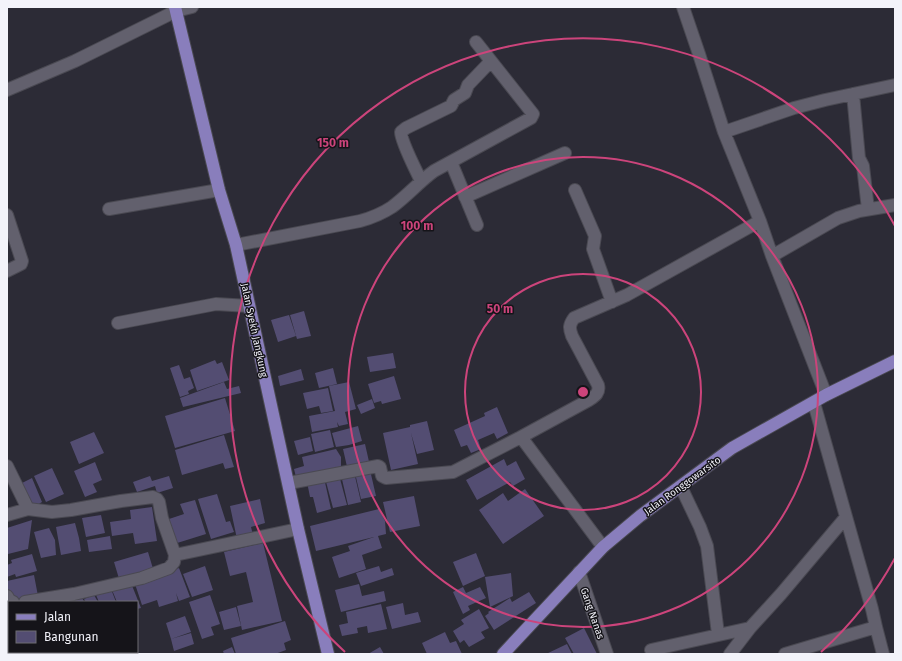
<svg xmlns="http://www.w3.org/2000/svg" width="902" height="661" font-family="'Fira Sans',sans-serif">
	<rect width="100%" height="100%" fill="#2c2b36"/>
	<!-- building -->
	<path fill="#534d72" d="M304,311L311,336L297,339L290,315Z
		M289,315L296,336L278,342L271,320Z
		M393,353L396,368L370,372L367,357Z
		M215,360L217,364L222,362L229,380L197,391L190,370Z
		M179,365L184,379L190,377L194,388L188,391L189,394L180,397L170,368Z
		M333,368L337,384L319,388L315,373Z
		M301,369L304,380L280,386L278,376Z
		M394,376L401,399L382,404L381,401L374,403L368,384Z
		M224,382L227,389L239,386L241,393L183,407L180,398Z
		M349,382L356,409L345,412L348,424L339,426L337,422L338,427L312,432L309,416L335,411L329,386Z
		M328,388L333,411L321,413L319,406L307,409L303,393Z
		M225,398L235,431L175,448L165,416Z
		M372,399L375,408L361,414L357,405Z
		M497,407L508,433L497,439L494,433L478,440L481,449L471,453L467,445L461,447L454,430L485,416L484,413Z
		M427,421L434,450L417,454L411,433L418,464L391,470L383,433L410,427V425Z
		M358,426L362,441L349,445L336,447L332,433Z
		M330,430L334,447L315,452L311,434Z
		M94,432L104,453L79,464L70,442Z
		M224,435L234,467L225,469L223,463L182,475L175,450Z
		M310,437L313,451L298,455L294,441Z
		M365,444L370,466L348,471L343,449Z
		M336,449L341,457V470L297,481L294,469L304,466L302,457Z
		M504,459L507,466L516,461L525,479L513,486L510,482L477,500L466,480Z
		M95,462L102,480L93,484L97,492L85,497L74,471Z
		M52,468L64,494L46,502L34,476Z
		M370,470L376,496L361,499L355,473Z
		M354,472L361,502L348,505L341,475Z
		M339,475L347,505L333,508L325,478Z
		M150,476L152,481L169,476L173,488L157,493L155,486L137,492L133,482Z
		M32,478L42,502L29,510L18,485Z
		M324,478L331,509L317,513L313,497H310L307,482Z
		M525,489L544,516L503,544L479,510L503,493L508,501Z
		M217,494L226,522L230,521L234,532L211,539L198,499Z
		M414,496L420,526L390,532L383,502Z
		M260,499L265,523L251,527L253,535L237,539L230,506Z
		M195,500L206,534L174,544L166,520L184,514L180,504Z
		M152,507L157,541L135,544L133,533L112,536L110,522L131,519L130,510Z
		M379,509L385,521L386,534L378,536L382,548L362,555L366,569L339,578L332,557L350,551L348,546L374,537L316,551L310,526Z
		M101,515L105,533L86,537L82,518Z
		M32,520L28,549L8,554L7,528Z
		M75,523L79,538L81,551L61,555L56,527Z
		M49,528L55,540L56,555L41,558L34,532Z
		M110,536L112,549L89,552L87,540Z
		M263,543L282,621L242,630L237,606L253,602L246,572L230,576L224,552Z
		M148,552L154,572L120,582L114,562Z
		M476,553L485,576L463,586L453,562Z
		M32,554L37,571L16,577L15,574L7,577V565L12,563L11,560Z
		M205,566L213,590L192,597L183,574Z
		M379,566L381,572L392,568L394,575L361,586L356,573Z
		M179,568L190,597L179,601L176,593L178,601L159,607L157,600L142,605L135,584Z
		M511,573L513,596L490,607L485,577Z
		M34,575L38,596L11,601L7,587V581Z
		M131,583L141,608L137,609V602H117L112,590Z
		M359,584L362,596L384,591L386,601L341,612L335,590Z
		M463,587L466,593L480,587L486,598L468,606L470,610L463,614L453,592Z
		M111,589L116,602H99L96,595Z
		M529,592L536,603L494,630L485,616L489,613L488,612L510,598L512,602Z
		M94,595L98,602H86L84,599Z
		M210,595L220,624L211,627L214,635L202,639L189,602Z
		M82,597L84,602H71Z
		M403,603L405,615L418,612L421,622L392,629L386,607Z
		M381,604L387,629L368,633L367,626L357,628L358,633L342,636L339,625L348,623L346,612Z
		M236,607L241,626L224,630L219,612Z
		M479,609L489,628L481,632L485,638L469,647L464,640L460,643L453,631L464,624L461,620Z
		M185,616L191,632L171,639L166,623Z
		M285,621L291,640L284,643L286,650L275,654H236L231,638Z
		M584,628L597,654H574L565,638Z
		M445,632L450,643L456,641L462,654H427L422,643Z
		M191,633L194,644L174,651L171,639Z
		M567,644L572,654H546Z
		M232,647L235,654H224L223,651Z
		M380,647L384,654H368Z
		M90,652H105L100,654H91Z"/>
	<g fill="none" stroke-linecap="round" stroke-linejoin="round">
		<!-- minor casing -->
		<g stroke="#4a4952" stroke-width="14">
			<path id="minor" d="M683,7L699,54L724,132L760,221L772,256L826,395
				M7,90L75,61L176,11L192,7
				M853,94L859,158L863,166L868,209
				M724,132L794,108L825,100L895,85
				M451,162L477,225
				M421,181C416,170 401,142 401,132L406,128L451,106L454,100L465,93L468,85L491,61
				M575,190L595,236L593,249L612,302
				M465,197L565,153
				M109,209L219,190
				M7,215L22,261L21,264L7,271
				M236,245L360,221C371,218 383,213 392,207C407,196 419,182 434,171L531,118L533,114L476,42
				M772,256L838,218L859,211L895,205
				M118,323L216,304L249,306
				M814,403L872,609L876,627L883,654
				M7,466L28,509
				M289,483L378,466L380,467L382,476L386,478L453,472L521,437
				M681,487L700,527L707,546L718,634
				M7,515L28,509L52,512L71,510L121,501L153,497L157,499L159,502L162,518L175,555L298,529
				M603,547L521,437L589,400C595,396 600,393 598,385L572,336C569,328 569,325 574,318L627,295L760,221
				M579,572L607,654
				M7,596L10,601L13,602
				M25,602L74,594L142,578L169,568L174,562L175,555
				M651,650L750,628
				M730,654L750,628L781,594L846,517
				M785,654L876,627"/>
		</g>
		<!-- major casing -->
		<g stroke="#4a4952" stroke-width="14">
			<path id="major" d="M175,7L219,190L236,245L298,529L328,654
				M503,654L603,547L640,516L732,448L826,395L895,361"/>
		</g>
		<!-- minor -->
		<use href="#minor" stroke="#62606d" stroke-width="12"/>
		<!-- major -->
		<use href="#major" stroke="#897ebc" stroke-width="12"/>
	</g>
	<!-- distance rings -->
	<g fill="none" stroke="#cc447b" stroke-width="2">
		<circle cx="583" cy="392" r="118"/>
		<circle cx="583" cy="392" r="235"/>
		<path d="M895 558A353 353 0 0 1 821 652M345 652A353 353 0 1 1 895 226"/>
	</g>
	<g text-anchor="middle" stroke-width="3" stroke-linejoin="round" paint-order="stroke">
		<!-- street labels -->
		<g font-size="10" fill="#f3f3fa" stroke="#151419">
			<text transform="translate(255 330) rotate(78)" y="4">Jalan Syekh Jangkung</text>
			<text transform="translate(682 485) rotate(-36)" y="4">Jalan Ronggowarsito</text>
			<text transform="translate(593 613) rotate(71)" y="4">Gang Nanas</text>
		</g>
	</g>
	<circle cx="583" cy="392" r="6" fill="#cc447b" stroke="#151419" stroke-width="2"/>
	<g font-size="12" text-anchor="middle" font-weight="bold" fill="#cc447b" stroke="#151419" stroke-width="3" stroke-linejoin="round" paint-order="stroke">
		<text x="333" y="147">150 m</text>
		<text x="417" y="230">100 m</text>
		<text x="500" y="313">50 m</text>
	</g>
	<!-- border -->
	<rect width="902" height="661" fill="none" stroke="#f3f3fa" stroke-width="16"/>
	<!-- legend -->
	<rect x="8" y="601" width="130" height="52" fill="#151419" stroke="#6e6d73"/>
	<rect x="16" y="614" width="20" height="6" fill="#897ebc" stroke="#6e6d73"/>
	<text x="44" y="621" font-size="12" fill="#f3f3fa">Jalan</text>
	<rect x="16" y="631" width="20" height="12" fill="#534d72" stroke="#6e6d73"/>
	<text x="44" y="641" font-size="12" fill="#f3f3fa">Bangunan</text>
</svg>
